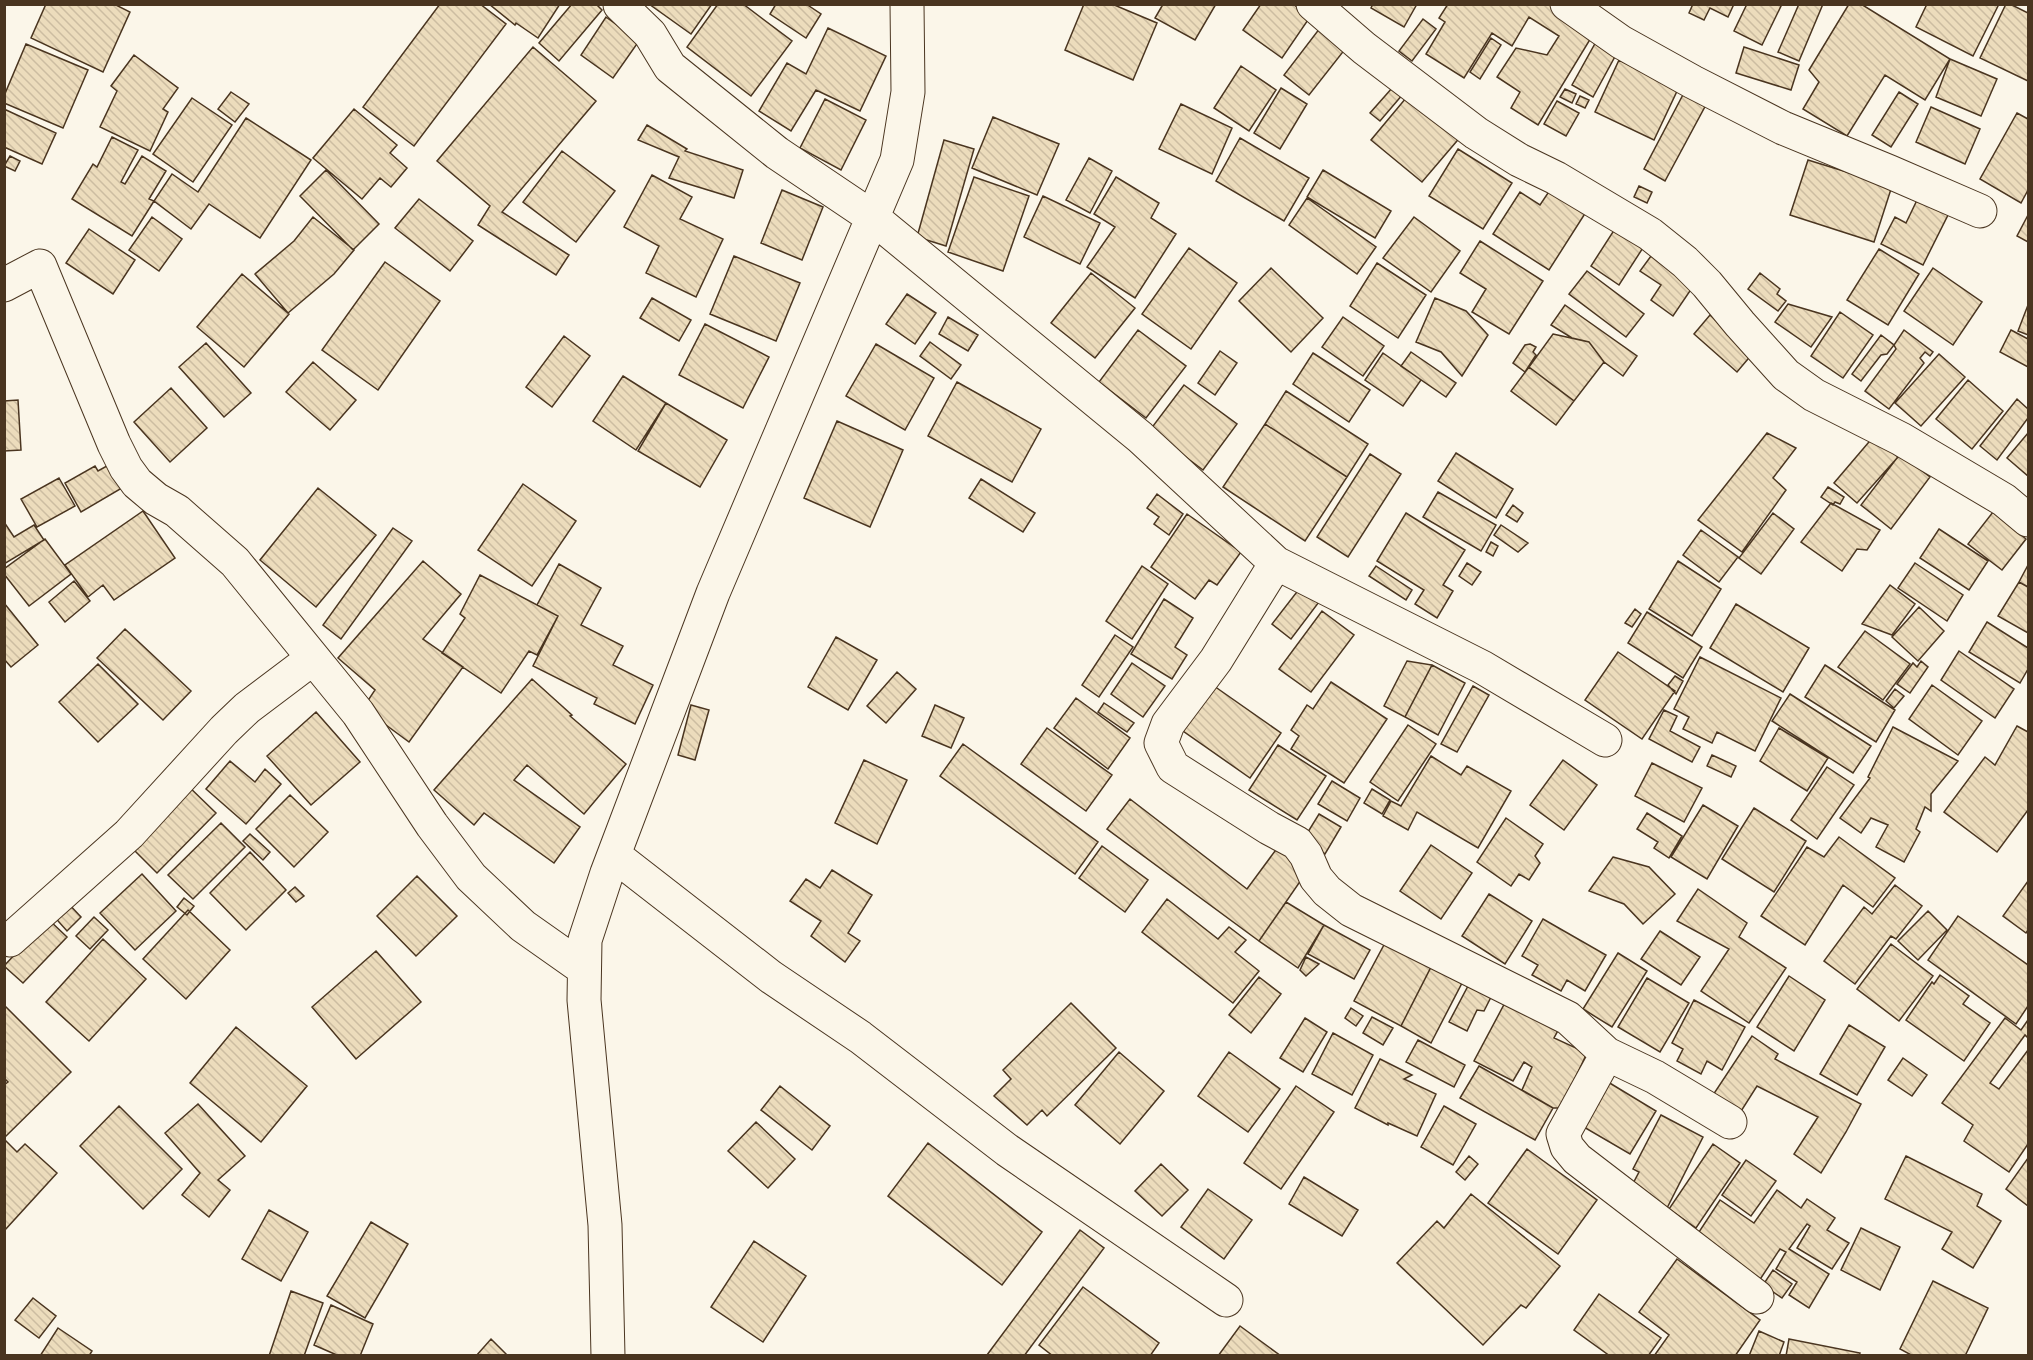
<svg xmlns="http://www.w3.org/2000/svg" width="2033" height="1360" font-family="'Asap Condensed',sans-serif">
	<defs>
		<pattern id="building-back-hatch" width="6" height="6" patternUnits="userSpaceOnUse" patternTransform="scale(1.5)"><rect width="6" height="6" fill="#ecdcbc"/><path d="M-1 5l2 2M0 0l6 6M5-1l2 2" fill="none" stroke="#ccbda1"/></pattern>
	</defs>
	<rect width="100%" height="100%" fill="#fbf6e9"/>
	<!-- building -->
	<path fill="url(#building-back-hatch)" stroke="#4a3520" stroke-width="1.5" d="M46,4H114L130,12L103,72L31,38Z
		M440,4H480L506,24L414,146L363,107Z
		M489,4H560L538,38L516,23L515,25Z
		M572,4H596L602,10L559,61L539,43Z
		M649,4H712L691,34Z
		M718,4H743L792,41L751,96L687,47Z
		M776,4H806L821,14L806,38L770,14Z
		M1084,4H1112L1157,23L1133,80L1065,50Z
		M1160,4H1216L1195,40L1155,18L1162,6Z
		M1261,4H1293L1310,17L1282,58L1243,30Z
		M1373,4H1417L1404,27L1371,8Z
		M1448,4H1559L1597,28L1538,125L1511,108L1520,92L1497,77L1516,48L1547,55L1559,36L1529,17L1512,46L1492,33L1464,78L1426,54L1445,22L1439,18Z
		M1693,4H1734L1728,17L1710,8L1704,20L1689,13Z
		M1747,4H1782L1762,45L1734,31Z
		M1799,4H1823L1799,61L1778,52Z
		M1849,4H1861L1950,59L1925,100L1885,75L1847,136L1803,109L1819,82L1809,70Z
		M1927,4H1999L1973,56L1916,27Z
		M2006,4H2010L2028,13V81L1980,58Z
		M606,17L639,41L613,78L581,55Z
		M1423,19L1436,29L1412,61L1399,51Z
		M828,28L886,56L860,111L816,90L791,131L759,111L787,63L806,74Z
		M1320,28L1346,48L1309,95L1284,75Z
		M1491,38L1501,45L1480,79L1470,72Z
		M1597,40L1618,51L1593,97L1572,85Z
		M26,44L88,70L63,128L4,103V96Z
		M533,47L596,101L502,212L569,255L556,275L478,225L490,206L437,161Z
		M1744,47L1799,65L1791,90L1736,73Z
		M134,55L178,88L163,109L168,112L150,151L100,127L117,91L111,86Z
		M1950,59L1997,79L1981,116L1936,97Z
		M1619,60L1678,89L1654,140L1595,112Z
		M1241,66L1276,90L1249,131L1214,108Z
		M1400,79L1409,87L1380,121L1370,113Z
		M1281,88L1307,104L1280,149L1254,133Z
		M1565,89L1576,94L1572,103L1560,97Z
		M1686,89L1708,101L1665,181L1644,169Z
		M231,92L249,104L235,122L218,109Z
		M1411,92L1462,135L1422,182L1371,140Z
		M1899,92L1918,104L1891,147L1872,135Z
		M1580,96L1589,100L1585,108L1576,104Z
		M192,98L232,125L193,182L153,154Z
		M825,99L866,120L841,170L800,148Z
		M1557,101L1579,113L1566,136L1544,124Z
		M1181,104L1232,128L1212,174L1159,149Z
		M1931,107L1980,129L1965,164L1916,142Z
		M4,109L56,133L42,164L4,147Z
		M354,109L397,145L390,153L407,168L391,187L380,178L362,199L313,158Z
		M2017,113L2028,119V190L2021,203L1980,179Z
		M993,117L1059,144L1037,195L972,168Z
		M246,118L311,160L260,238L209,204L191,229L154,201L172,174L198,192Z
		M647,125L687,149L685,151L743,170L734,198L669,178L679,157L638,140Z
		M112,137L138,150L121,182L125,184L142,156L166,171L149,199L154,201L132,236L72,199L93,164L97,167Z
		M1240,138L1309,178L1284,221L1216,181Z
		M944,140L974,149L946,246L917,237Z
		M1458,149L1512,183L1483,229L1429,196Z
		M562,151L615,191L576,242L523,202Z
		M10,156L20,161L15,171L4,166Z
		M1089,158L1112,171L1090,213L1066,200Z
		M1808,160L1892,186L1874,242L1790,215Z
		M326,170L379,224L353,250L300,196Z
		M1323,170L1391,211L1375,238L1307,197Z
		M652,175L692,197L680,219L723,239L696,297L646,273L659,246L624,227Z
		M974,177L1029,196L1003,271L948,252Z
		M1116,177L1159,203L1151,218L1176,234L1135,298L1087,267L1115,227L1094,214Z
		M1639,186L1652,192L1647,203L1634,197Z
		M782,190L823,207L802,260L761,243Z
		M1550,190L1586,212L1549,270L1493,234L1520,192L1540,205Z
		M1043,196L1100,223L1080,264L1024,237Z
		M1919,196L1950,211L1923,265L1881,244L1895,217L1906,223Z
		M1307,198L1376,247L1357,274L1289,225Z
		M419,199L473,241L450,271L395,228Z
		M2028,215V242L2017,236Z
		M152,217L182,239L159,271L129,250Z
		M313,217L354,250L334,274L288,313L255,274L294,241Z
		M1414,217L1460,251L1431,292L1383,258Z
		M1620,221L1648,240L1619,285L1591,266Z
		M89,229L135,260L113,294L66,263Z
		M1480,241L1543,281L1509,334L1472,312L1486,289L1460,273Z
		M1189,248L1237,283L1191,349L1142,314Z
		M1879,249L1919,274L1888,325L1847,300Z
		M734,256L800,283L776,341L710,314Z
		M1651,256L1694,285L1673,316L1651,300L1661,285L1640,271Z
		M385,262L440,301L378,390L322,350Z
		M1377,263L1426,295L1398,338L1350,306Z
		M1271,268L1323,318L1291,352L1239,301Z
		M1933,268L1982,302L1953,345L1904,311Z
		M1587,271L1644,314L1626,337L1569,294Z
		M1091,273L1135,308L1095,358L1051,323Z
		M1760,273L1780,289L1777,294L1786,301L1778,311L1748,289Z
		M242,274L289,314L244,367L197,327Z
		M907,294L936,313L915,344L886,324Z
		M652,298L691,320L679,341L640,318Z
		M1435,298L1466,311L1488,335L1462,376L1441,352L1416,342Z
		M1788,304L1832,317L1811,347L1775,322Z
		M1565,305L1637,356L1623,376L1604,362L1589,342L1572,338L1551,325Z
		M2028,305V335L2018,331Z
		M1840,312L1873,335L1843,378L1811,356Z
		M1710,315L1753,353L1737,372L1694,334Z
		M948,317L978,335L968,351L939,334Z
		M1343,317L1384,346L1363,376L1322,347Z
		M705,324L769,357L743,408L679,375Z
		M1138,330L1186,366L1146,418L1099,382Z
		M1904,330L1933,352L1930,356L1925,352L1920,358L1924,363L1889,409L1865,391L1896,349L1894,345Z
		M2011,330L2028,339V367L2000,352Z
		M1553,334L1589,342L1604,362L1574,401L1529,367Z
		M1881,335L1894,345L1887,354L1881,355L1861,381L1852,374Z
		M564,336L590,356L552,407L526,387Z
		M930,342L961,365L951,379L920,356Z
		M206,343L251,393L224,417L179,367Z
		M876,344L934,378L905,430L846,396Z
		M1530,344L1536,347L1533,352L1536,355L1525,372L1513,363L1525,345Z
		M1220,351L1237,363L1215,395L1198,383Z
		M1411,352L1456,383L1446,397L1401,366Z
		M1313,353L1370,390L1349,422L1293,384Z
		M1383,353L1421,380L1403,406L1365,380Z
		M1939,354L1965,377L1921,426L1895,403Z
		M313,362L356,400L330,430L286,392Z
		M1529,367L1574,401L1556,425L1511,391Z
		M623,376L666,403L636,450L593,421Z
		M1968,380L2003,411L1972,449L1936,419Z
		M957,382L1041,429L1012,482L928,436Z
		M1184,385L1237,424L1203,470L1150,430Z
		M171,388L207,428L170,462L134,422Z
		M1286,391L1368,444L1347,477L1265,424Z
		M2017,399L2028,409V418L1997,460L1980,446Z
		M18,400L21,450L4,451V401Z
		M666,403L727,440L700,487L638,451Z
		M837,421L903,450L870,527L804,498Z
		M1265,424L1347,477L1305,541L1223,487Z
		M1767,433L1796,448L1773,478L1786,490L1742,552L1698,520Z
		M2028,433V476L2007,458Z
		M1874,436L1898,457L1857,503L1834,483Z
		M1456,453L1513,489L1496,518L1438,481Z
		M1370,454L1401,474L1348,557L1317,537Z
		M1900,454L1930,477L1891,529L1861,505Z
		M114,462L127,485L81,512L65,483L95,466L98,471Z
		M59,478L75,506L37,527L21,499Z
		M981,479L1035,513L1023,532L969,498Z
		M523,484L576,521L532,586L478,550Z
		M1828,487L1844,497L1840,504L1835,502L1833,505L1821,497Z
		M318,488L376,535L316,607L260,560Z
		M1438,492L1496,525L1481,551L1423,517Z
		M1157,494L1183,514L1169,535L1154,524L1159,517L1147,508Z
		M1831,503L1880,530L1867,550L1857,549L1842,571L1801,542Z
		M1513,505L1523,513L1517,522L1506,515Z
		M143,511L175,558L114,600L103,585L88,597L65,565Z
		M1993,512L2026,539L2002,570L1968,544Z
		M1406,513L1465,550L1443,585L1453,591L1437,618L1415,604L1424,590L1377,561Z
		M1773,513L1794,529L1761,574L1739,558Z
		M1187,514L1241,552L1217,585L1209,580L1195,599L1151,567Z
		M4,522L14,537L34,525L44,540L4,564Z
		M1501,525L1528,543L1518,552L1494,535Z
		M393,528L412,541L341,639L323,625Z
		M1939,529L1988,561L1969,590L1920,558Z
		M1701,530L1738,557L1719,582L1683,555Z
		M45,539L71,574L29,606L4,574V569Z
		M1491,542L1498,546L1493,556L1486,552Z
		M423,561L461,594L423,639L463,667L409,742L363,708L375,690L338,658Z
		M1678,561L1721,589L1692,636L1649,609Z
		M1467,563L1481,572L1472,585L1459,576Z
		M1915,563L1963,595L1947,621L1898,588Z
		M559,564L601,588L581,625L623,646L613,665L653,685L635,724L594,704L597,698L533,666L558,616L537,605Z
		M2028,565V587L2019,582Z
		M1142,566L1168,584L1132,639L1106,621Z
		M1376,566L1412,590L1406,600L1369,576Z
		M480,575L558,616L537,655L529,651L501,693L442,653L465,618L460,614Z
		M74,581L90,601L65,622L49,602Z
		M2019,582L2028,587V633L1998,616Z
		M1303,584L1322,598L1291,639L1272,624Z
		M1890,585L1915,604L1892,635L1862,624Z
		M1164,599L1193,618L1175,647L1187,655L1172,679L1131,654Z
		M4,603L38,645L11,667L4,659Z
		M1736,604L1809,648L1783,692L1710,648Z
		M1919,607L1944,631L1918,661L1892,637Z
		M1635,609L1641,614L1632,627L1625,623Z
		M1322,611L1354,635L1311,692L1279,669Z
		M1647,612L1702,647L1683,678L1628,643Z
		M1987,622L2028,648V669L2020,683L1969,652Z
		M125,629L191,691L163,720L97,658Z
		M1865,631L1910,664L1883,700L1838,667Z
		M1115,635L1133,647L1099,697L1082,685Z
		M836,637L877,660L848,710L808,687Z
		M1959,651L2014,689L1995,718L1941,680Z
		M1618,652L1675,691L1642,739L1585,700Z
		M1700,657L1781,698L1755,751L1717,732L1712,743L1683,729L1689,717L1674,709Z
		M1407,661L1432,665L1405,717L1384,706Z
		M1921,661L1928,667L1910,693L1897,684L1913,663L1917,667Z
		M1132,663L1165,686L1143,717L1111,694Z
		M98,664L138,704L98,742L59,702Z
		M1432,665L1465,683L1438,735L1405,717Z
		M1825,665L1895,710L1876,742L1805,697Z
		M897,672L916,689L886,723L867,706Z
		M1675,676L1683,681L1676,694L1668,685Z
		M532,679L572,715L570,716L626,764L584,814L527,765L514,780L580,827L554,863L484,813L474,825L434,790Z
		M1331,682L1387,719L1344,783L1291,749L1299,736L1291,730L1307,705L1313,709Z
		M1932,685L1982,721L1958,755L1909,719Z
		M1214,686L1281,733L1250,778L1183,731Z
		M1473,686L1489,695L1457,752L1441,744Z
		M1895,689L1904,696L1894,708L1886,701Z
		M1790,694L1871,746L1853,773L1772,721Z
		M1076,698L1130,738L1108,769L1054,728Z
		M1104,703L1134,723L1127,732L1098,712Z
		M691,705L709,710L695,760L678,755Z
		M935,705L964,718L951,748L922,736Z
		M1664,710L1677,716L1670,731L1700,747L1692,762L1649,739Z
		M316,712L360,762L311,805L267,756Z
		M1408,725L1436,744L1398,801L1370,782Z
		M2017,726L2028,732V810L1997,852L1944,812L1985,757L1995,765Z
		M1893,727L1958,761L1931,794V811L1925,807L1916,829L1920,832L1904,862L1876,847L1888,825L1871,818L1861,833L1840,818L1870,778L1868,777Z
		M1047,728L1112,775L1086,811L1021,764Z
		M1779,728L1828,758L1807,791L1760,761Z
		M963,744L1098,842L1075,874L940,776Z
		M1278,745L1326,776L1297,820L1249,790Z
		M1712,755L1736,766L1731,777L1707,766Z
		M1431,756L1461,775L1467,766L1511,791L1478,848L1417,812L1408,830L1383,816L1391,801L1401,806Z
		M864,760L907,780L877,844L835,823Z
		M1563,760L1597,785L1564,830L1530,805Z
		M230,761L255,782L265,769L281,784L246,824L206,789Z
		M1652,763L1702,788L1684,822L1635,796Z
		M1827,767L1854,785L1817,839L1791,820Z
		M1332,781L1360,798L1347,821L1318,804Z
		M184,782L216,813L157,873L126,842Z
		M1372,789L1390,800L1382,814L1364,803Z
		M290,795L328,832L294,867L256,829Z
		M1130,799L1247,889L1278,847L1308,870L1259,941L1107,829Z
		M1703,805L1738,826L1707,879L1671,857Z
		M1754,808L1806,841L1774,892L1722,859Z
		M1647,813L1682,836L1669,858L1654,848L1658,842L1637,829Z
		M1319,814L1341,827L1325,854L1303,840Z
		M1506,818L1543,844L1535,856L1540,863L1529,880L1519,874L1511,886L1477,862Z
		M221,823L245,847L193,899L168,875Z
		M250,834L270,852L263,860L243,841Z
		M1839,837L1895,878L1873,907L1843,885L1805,945L1761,916L1807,847L1824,857Z
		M1431,845L1472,873L1441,919L1400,891Z
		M1102,846L1148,880L1125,912L1079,878Z
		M250,852L286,890L246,930L210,893Z
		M1613,857L1649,867L1675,894L1643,924L1624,904L1589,891Z
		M832,870L872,895L848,933L860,941L845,962L811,936L821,921L790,901L806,879L820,888Z
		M142,874L176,911L135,950L100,913Z
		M417,876L457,916L416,956L377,916Z
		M2028,881V930L2026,933L2003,916Z
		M1895,885L1922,906L1896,939L1891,936L1855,984L1824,961L1864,907L1872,914Z
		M295,887L304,896L296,902L288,893Z
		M1698,889L1747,923L1739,937L1786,968L1749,1023L1701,991L1729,949L1677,921Z
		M1489,894L1532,921L1505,964L1462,936Z
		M184,898L194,906L187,915L177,907Z
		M1167,899L1218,939L1229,927L1246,940L1235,952L1259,971L1233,1003L1142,932Z
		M65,900L81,917L67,931L51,913Z
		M1286,902L1324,925L1298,968L1259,941Z
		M188,910L230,950L186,999L143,959Z
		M1928,911L1947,930L1918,960L1898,941Z
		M1958,916L2028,965V1006L2016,1024L1928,960Z
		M94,917L108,930L90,949L76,936Z
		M48,919L67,937L23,983L4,966Z
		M1543,919L1606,955L1585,991L1567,980L1561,991L1532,975L1538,965L1522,956Z
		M1324,925L1370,950L1354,979L1308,954Z
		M1660,931L1700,957L1681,985L1641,959Z
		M103,939L146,979L89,1041L46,1002Z
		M1385,943L1431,967L1401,1026L1354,1001Z
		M1891,944L1933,976L1899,1021L1857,989Z
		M376,951L421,1002L356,1059L312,1007Z
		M1618,953L1647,971L1612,1027L1583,1009Z
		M1306,957L1319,964L1306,976L1300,970Z
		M1431,967L1462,983L1431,1043L1401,1026Z
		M1940,975L1969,996L1963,1004L1990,1023L1964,1061L1906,1020L1932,982L1934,984Z
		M1789,976L1825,1000L1794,1051L1757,1027Z
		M1259,977L1281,994L1251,1033L1229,1015Z
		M1647,978L1689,1003L1660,1052L1618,1027Z
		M1468,986L1491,997L1484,1011L1477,1010L1467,1031L1449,1022Z
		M1508,997L1561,1025L1554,1038L1587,1053L1561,1108H1553L1522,1090L1532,1067L1524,1062L1513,1081L1474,1061Z
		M1694,1000L1745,1027L1722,1070L1707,1061L1701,1074L1677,1061L1683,1049L1672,1043Z
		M1071,1003L1116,1048L1047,1116L1042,1110L1027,1125L994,1096L1011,1079L1003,1070Z
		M4,1005L71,1072L4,1138V1085L8,1082L4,1078Z
		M1351,1008L1363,1016L1356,1026L1345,1018Z
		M1372,1017L1393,1028L1383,1045L1363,1033Z
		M1305,1018L1327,1032L1303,1072L1280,1058Z
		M2005,1018L2021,1030L2028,1020V1038L2025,1035L1990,1083L1999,1089L2028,1050V1144L2009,1172L1964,1141L1973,1125L1942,1103Z
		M1849,1025L1885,1047L1857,1095L1820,1074Z
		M236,1027L307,1086L261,1142L190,1083Z
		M1333,1033L1373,1055L1352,1095L1312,1074Z
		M1752,1036L1778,1054L1775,1059L1861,1104L1846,1132L1821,1173L1794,1154L1818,1117L1757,1086L1738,1116L1711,1098Z
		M1418,1040L1465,1065L1454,1087L1406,1062Z
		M1119,1052L1164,1091L1120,1144L1075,1105Z
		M1229,1052L1280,1089L1248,1132L1198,1096Z
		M1903,1058L1927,1075L1912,1096L1888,1080Z
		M1380,1059L1412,1075L1404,1079L1436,1094L1417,1136L1388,1123V1125L1355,1108Z
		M1479,1066L1553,1108L1535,1140L1460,1098Z
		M1608,1082L1656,1111L1630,1154L1582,1126Z
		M780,1086L830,1126L812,1150L761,1110Z
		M1296,1086L1334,1112L1281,1189L1244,1163Z
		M198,1104L245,1156L218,1180L230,1190L209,1217L182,1195L200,1173L165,1133Z
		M119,1106L182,1169L143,1209L80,1146Z
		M1444,1106L1476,1124L1453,1165L1421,1147Z
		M1661,1115L1703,1137L1665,1212L1628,1193L1639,1172L1633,1169Z
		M756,1122L795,1159L768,1188L728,1151Z
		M4,1139L17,1152L25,1144L57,1173L4,1231Z
		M928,1143L1042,1232L1002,1285L888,1196Z
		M1713,1144L1740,1163L1696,1228L1669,1209Z
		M1527,1149L1597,1200L1558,1254L1488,1203Z
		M1469,1156L1478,1164L1465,1180L1456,1172Z
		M1906,1156L1982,1194L1977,1206L2001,1221L1973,1268L1942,1249L1952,1232L1885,1199Z
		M2028,1158V1206L2006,1189Z
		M1746,1160L1776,1181L1751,1216L1722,1195Z
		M1161,1164L1188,1190L1162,1216L1135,1191Z
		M1304,1177L1358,1210L1342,1236L1289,1204Z
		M1208,1189L1252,1220L1224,1259L1181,1227Z
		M1777,1190L1801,1208L1807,1199L1835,1218L1827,1230L1849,1243L1832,1269L1797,1248L1810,1226L1807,1224L1789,1249L1829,1274L1809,1308L1789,1295L1797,1282L1776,1269L1786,1252L1780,1249L1759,1281L1695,1238L1720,1200L1754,1223Z
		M1471,1194L1560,1266L1526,1308L1521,1305L1483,1345L1397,1263L1437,1221L1444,1228Z
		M269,1210L308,1232L281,1281L242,1259Z
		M371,1222L408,1244L365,1318L327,1296Z
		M1861,1228L1900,1247L1880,1290L1841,1270Z
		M1080,1230L1104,1248L1024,1356H988L987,1355Z
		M754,1241L806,1276L763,1342L711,1307Z
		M1677,1259L1760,1320L1735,1356H1654L1669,1335L1639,1312Z
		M1773,1270L1792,1284L1782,1298L1763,1285Z
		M1933,1281L1988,1308L1965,1356H1913L1900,1349Z
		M1083,1287L1159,1343L1150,1356H1053L1039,1345Z
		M291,1291L323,1303L304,1356H269Z
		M1599,1294L1661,1338L1648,1356H1610L1574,1330Z
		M33,1298L56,1316L39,1338L15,1320Z
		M331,1305L373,1324L360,1356H339L314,1345Z
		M1240,1326L1281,1356H1218Z
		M58,1328L92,1351L89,1356H40Z
		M1759,1331L1784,1342L1779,1356H1749Z
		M491,1339L508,1356H476Z
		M1789,1339L1860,1353L1859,1356H1786Z"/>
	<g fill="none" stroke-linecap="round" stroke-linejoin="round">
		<!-- minor casing -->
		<g stroke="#4a3520" stroke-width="35">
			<path id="minor" d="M1313,4L1364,48L1476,133L1519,160L1556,178L1650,234L1685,262L1707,284L1740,324L1786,375L1814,395L1901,439L2004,500L2028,520
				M1567,4L1621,42L1693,82L1783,128L1890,172L1980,211
				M620,5L650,34L670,67L777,153L872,217L1140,437L1276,563L1482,667L1605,740
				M4,285L40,266L114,444L126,468L137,483L156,499L177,511L235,562L358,713L432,825L471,877L523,926L584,969
				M1276,563L1216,660L1168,724L1161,743L1173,767L1269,828L1297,843L1306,855L1316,878L1327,891L1351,910L1568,1018L1607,1054L1655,1077L1730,1122
				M614,855L771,977L860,1037L1007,1150L1226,1300
				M10,940L129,834L224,730L247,708L312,659
				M1607,1054L1563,1134L1567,1147L1577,1159L1757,1297
				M608,1356L605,1225L584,1000L585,940L607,873L713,593L897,160L908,92L907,4"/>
		</g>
		<!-- minor -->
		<use href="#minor" stroke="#fbf6e9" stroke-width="33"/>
	</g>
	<!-- border -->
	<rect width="2033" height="1360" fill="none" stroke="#4a3520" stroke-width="12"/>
</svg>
